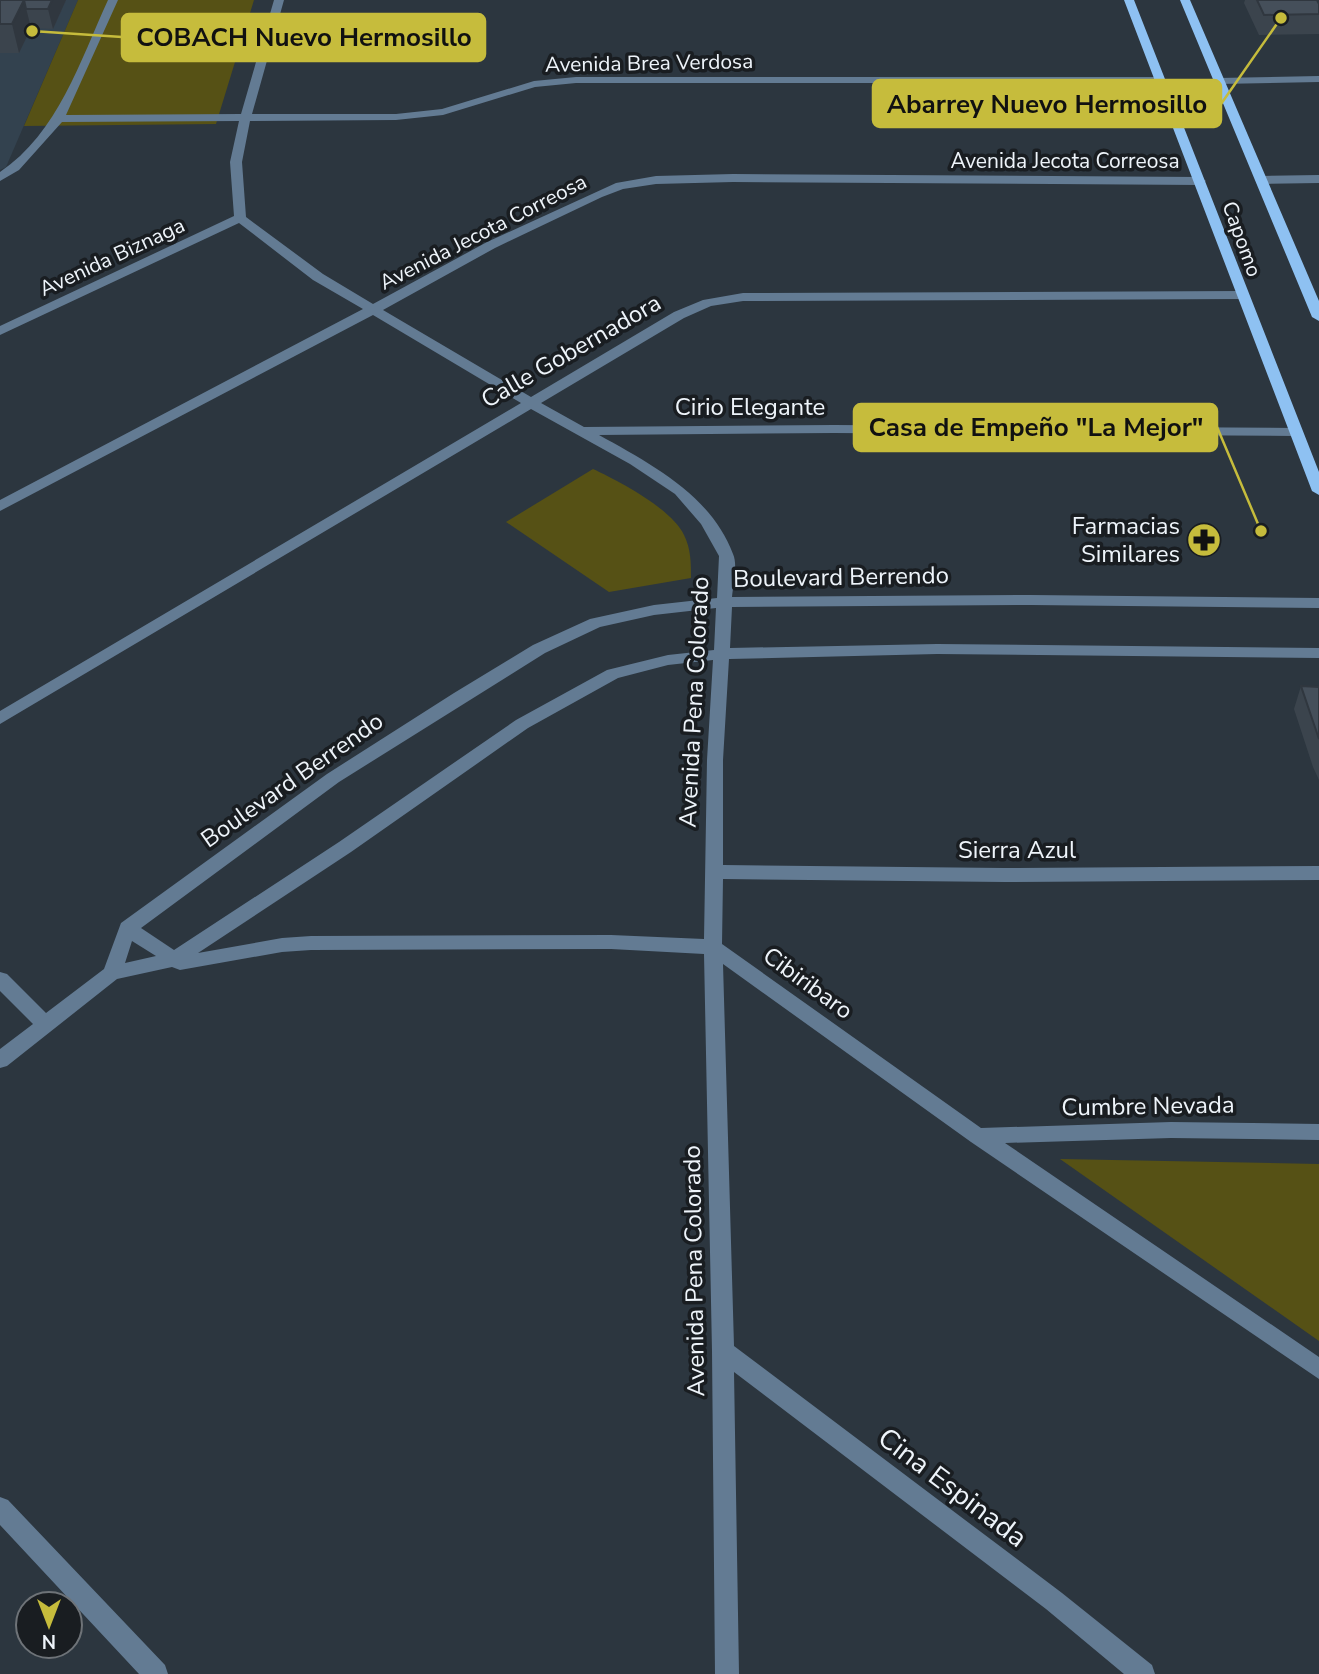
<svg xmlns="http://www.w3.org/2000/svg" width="1319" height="1674" font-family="'Nunito Sans',sans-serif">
	<rect width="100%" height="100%" fill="#2c363f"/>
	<!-- built -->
	<path fill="#33424f" d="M0,0H78L6,167L0,170Z"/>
	<!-- green -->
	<path fill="#565115" d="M78,0H254L216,124L24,126Z
		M593,469C619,481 672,509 684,535C691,549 691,563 691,578L609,592L506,522Z
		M1060,1159L1319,1164V1341Z"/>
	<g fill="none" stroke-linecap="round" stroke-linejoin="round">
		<!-- minor -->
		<path fill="#637b93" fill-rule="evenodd" d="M108,0H118L66,115L241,114L274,0H284L252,114H396L442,109L534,81L576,77H1160L1166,80L1160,83H576L535,87L443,115L396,120L250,121L242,162L246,217L323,274L373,304L487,242L616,183L656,176L733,174L1200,177L1206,181L1200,185L733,182L656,184L623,189L602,197L495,248L383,310L531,397L674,312L703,300L743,293L1242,291L1249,295L1242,299L743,301L711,306L684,318L541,403L584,427L834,425L1295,428L1302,432L1295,436L834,433L599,435C651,464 711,495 733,554C738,565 733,585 732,597L1031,595L1319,598V608L1031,605L732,607L730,648L937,644L1319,648V658L937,654L729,659L723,760V865L1004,868L1319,866V880L1004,882L723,879L722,944L981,1128L1171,1122L1319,1124V1140L1171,1138L1005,1143L1319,1357V1379L971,1142L723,964L734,1346L1062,1593L1152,1665L1155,1674H1124L1046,1609L734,1372L739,1674H715L712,1351L704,954L611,949L311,950L282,952L180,970L172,967L117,979L7,1066L0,1068V1049L33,1024L0,991V972L7,974L46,1013L104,969L121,923L327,774L454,693L533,645L590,619L654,605L717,598L719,556L701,524L675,494L630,464L531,409L0,724V711L521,403L373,315L0,511V500L363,309L313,280L239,223L0,335V326L234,216L230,162L239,121L62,122L19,170L0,181V172C58,133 80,61 108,0ZM716,608L714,650L668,655L607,670L516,720L339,842L174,950L141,928L339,782L545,653L600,627L654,615ZM713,660L707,760L704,939L611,935L311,936L282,938L198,953L351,852L528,728L618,678L668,665ZM132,941L156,956L125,963Z
			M1319,76V82L1218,84L1212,81L1218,78Z
			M1319,175V183L1261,184L1255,180L1261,176Z
			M0,1497L8,1500L165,1665L168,1674H139L0,1525Z"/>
		<!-- major -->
		<path fill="#8ec1f2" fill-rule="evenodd" d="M1124,0H1134L1319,472V495L1312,491Z
			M1180,0H1190L1319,301V321L1312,317Z"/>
	</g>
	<!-- wall -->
	<path fill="#3b444d" d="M0,0H66L53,29L31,28L19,53H0Z
		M1245,0H1317L1319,4V34L1259,35L1244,3Z
		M1301,686L1319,687V780L1313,767L1294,709Z"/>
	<!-- shaded-wall -->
	<path fill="#30373f" d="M24,0L31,28L19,53L12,24Z
		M52,0H66L53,29L48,9Z"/>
	<!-- building -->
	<path fill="#454f5a" stroke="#30373f" stroke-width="2" d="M0,0H24L12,24H0Z
		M24,0H52L48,9H26Z
		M1257,0H1317L1319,4V14L1264,15Z
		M1301,686L1319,687V739Z"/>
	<!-- icons -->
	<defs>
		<g id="pharmacy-disc" transform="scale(1.75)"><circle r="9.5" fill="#c6bc3c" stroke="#191d21"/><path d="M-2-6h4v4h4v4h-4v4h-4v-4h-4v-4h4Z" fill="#111"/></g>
	</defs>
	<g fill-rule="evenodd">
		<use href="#pharmacy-disc" x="1204" y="540"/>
	</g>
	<g text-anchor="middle" stroke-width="7" stroke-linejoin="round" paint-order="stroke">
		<!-- far-street labels -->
		<g font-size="21" fill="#eef4fa" stroke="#191d21">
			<text transform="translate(649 63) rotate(-1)" y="7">Avenida Brea Verdosa</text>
			<text x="1065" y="168">Avenida Jecota Correosa</text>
			<text transform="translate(483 232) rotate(-27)" y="7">Avenida Jecota Correosa</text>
			<text transform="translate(1242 239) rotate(70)" y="7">Capomo</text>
			<text transform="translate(112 257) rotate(-25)" y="7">Avenida Biznaga</text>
		</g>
		<!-- street labels -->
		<g font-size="24" fill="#eef4fa" stroke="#191d21">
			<text transform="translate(571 351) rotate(-30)" y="8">Calle Gobernadora</text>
			<text x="750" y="415">Cirio Elegante</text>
			<text transform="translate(841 577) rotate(-1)" y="8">Boulevard Berrendo</text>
			<text transform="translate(694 702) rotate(-87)" y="8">Avenida Pena Colorado</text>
			<text transform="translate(292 780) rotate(-35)" y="8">Boulevard Berrendo</text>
			<text x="1017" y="858">Sierra Azul</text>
			<text transform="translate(808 983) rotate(36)" y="8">Cibiribaro</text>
			<text transform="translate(1148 1106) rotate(-1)" y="8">Cumbre Nevada</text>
			<text transform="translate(694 1271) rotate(-91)" y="8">Avenida Pena Colorado</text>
		</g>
		<!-- poi labels -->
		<g font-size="24" fill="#eef4fa" stroke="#191d21" text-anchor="end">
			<text x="1180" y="534">Farmacias<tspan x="1180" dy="28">Similares</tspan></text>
		</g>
		<!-- near-street labels -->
		<g font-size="28" fill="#eef4fa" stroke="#191d21">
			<text transform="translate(953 1487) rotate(37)" y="10">Cina Espinada</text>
		</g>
	</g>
	<!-- callouts -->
	<path fill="none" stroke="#c6bc3c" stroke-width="2.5" d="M32 31L122 37M1281 18L1221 104M1261 531L1217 427"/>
	<g fill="#c6bc3c" stroke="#191d21" stroke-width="2.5">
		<circle cx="32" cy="31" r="7"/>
		<circle cx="1281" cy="18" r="7"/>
		<circle cx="1261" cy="531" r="7"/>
	</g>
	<g fill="#c6bc3c" stroke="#c6bc3c" stroke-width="2.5">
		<rect x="122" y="14" width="363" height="47" rx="7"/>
		<rect x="873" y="80" width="348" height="47" rx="7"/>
		<rect x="854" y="404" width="363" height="47" rx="7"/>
	</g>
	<g font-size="26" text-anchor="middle" font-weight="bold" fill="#111">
		<text x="304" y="46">COBACH Nuevo Hermosillo</text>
		<text x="1047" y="113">Abarrey Nuevo Hermosillo</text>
		<text x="1036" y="436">Casa de Empeño "La Mejor"</text>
	</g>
	<!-- north arrow -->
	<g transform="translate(49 1625) rotate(180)"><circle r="33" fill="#191d21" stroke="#6e7378" stroke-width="2"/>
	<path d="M0-5L12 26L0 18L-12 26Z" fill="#c6bc3c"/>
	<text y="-10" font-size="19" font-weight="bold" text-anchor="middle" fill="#eef4fa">N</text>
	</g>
</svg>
